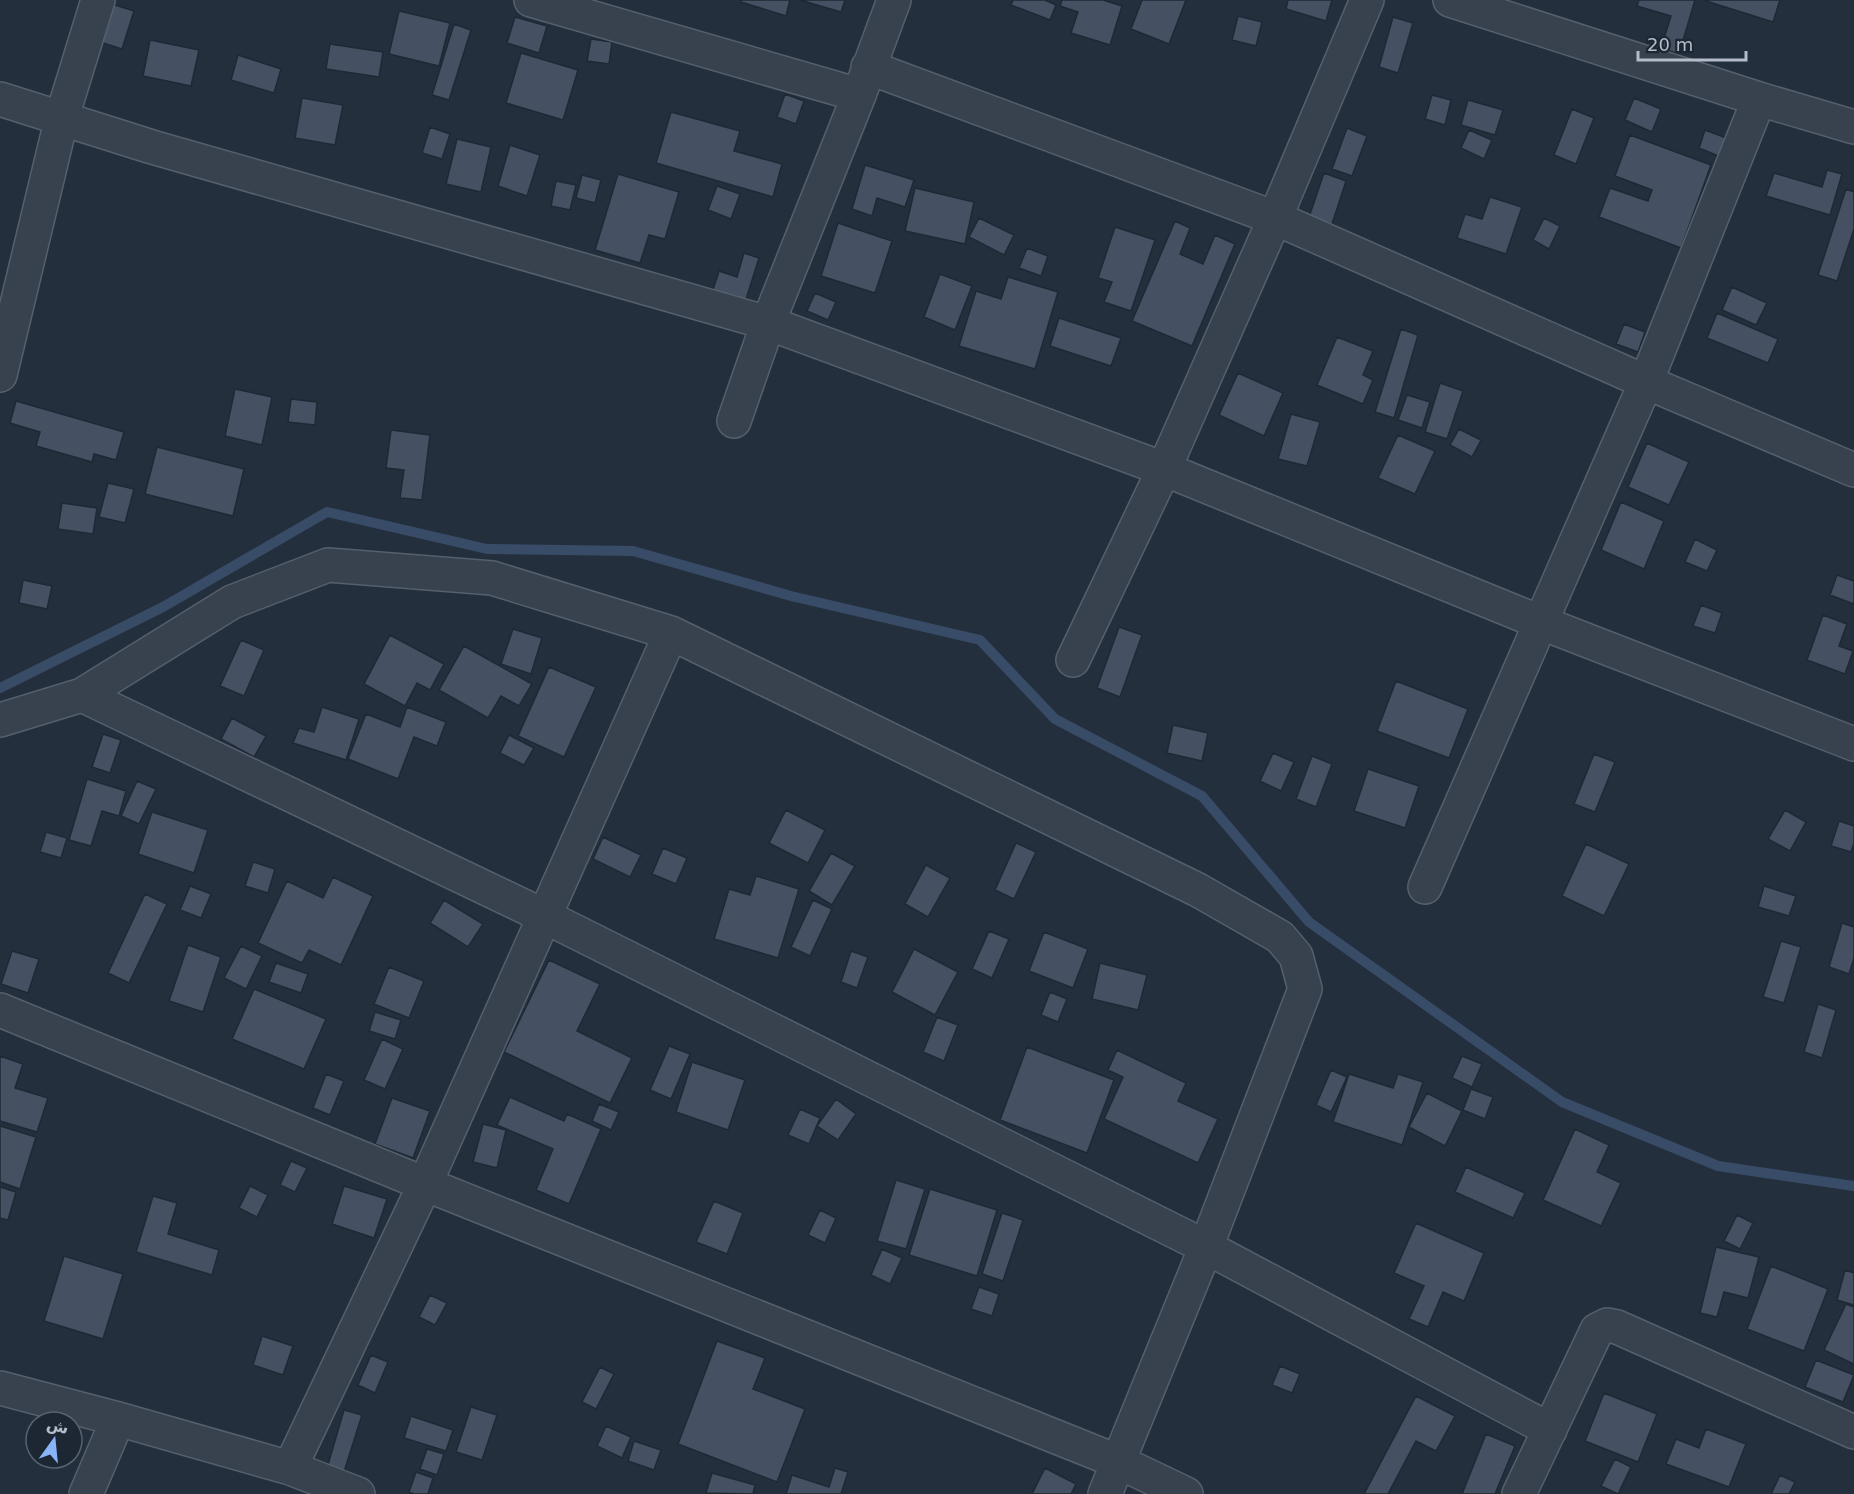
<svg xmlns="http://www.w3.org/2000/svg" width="1854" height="1494" font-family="'DejaVu Sans',Cairo,sans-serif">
	<rect width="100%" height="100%" fill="#242f3e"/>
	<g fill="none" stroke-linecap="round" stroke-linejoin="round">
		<!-- stream -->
		<path stroke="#394c67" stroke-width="10" d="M0,688L163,607L327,512L487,549L633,551L791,596L980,640L1055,719L1202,796L1309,922L1562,1102L1718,1166L1854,1186"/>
	</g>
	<!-- building -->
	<path fill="#455162" stroke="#1f2835" stroke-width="1.5" d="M742,0H790L786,16L741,2Z
		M800,0H845L841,12Z
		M1013,0H1045L1056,5L1050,20L1011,5Z
		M1062,0H1103L1122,6L1110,45L1071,33L1078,12L1060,6Z
		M1142,0H1186L1169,44L1131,29Z
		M1288,0H1332L1326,21L1286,9Z
		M1639,0H1695L1679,54L1661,48L1671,16L1637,6Z
		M1703,0H1780L1773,22Z
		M112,4L134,11L122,49L100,42Z
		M399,11L450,23L439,66L389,54Z
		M1238,16L1262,22L1256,46L1232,40Z
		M515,17L547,26L539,53L507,43Z
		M1393,17L1413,23L1398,73L1379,67Z
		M454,24L471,30L449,100L432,95Z
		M591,39L612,42L609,64L587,61Z
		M150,40L199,50L191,86L143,76Z
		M330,44L383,52L379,77L326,69Z
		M521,53L578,70L563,120L506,103Z
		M238,55L281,69L274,93L231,80Z
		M785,94L804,101L796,124L777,117Z
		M1432,95L1451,100L1445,125L1425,119Z
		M302,98L343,105L335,145L295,138Z
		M1634,98L1661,109L1652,132L1625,120Z
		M1468,100L1503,110L1495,135L1461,125Z
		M1572,109L1594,118L1576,164L1554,155Z
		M671,112L740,131L734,151L782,164L773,197L656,163Z
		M430,127L450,134L442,159L422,153Z
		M1347,128L1367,136L1352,176L1332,169Z
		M1469,130L1492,140L1484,159L1461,148Z
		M1705,130L1729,139L1723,158L1699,148Z
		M1630,135L1711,165L1681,248L1599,217L1610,188L1648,201L1652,190L1615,176Z
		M457,139L491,147L481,192L446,184Z
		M510,145L540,155L527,196L498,186Z
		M865,165L914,180L905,207L877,198L872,216L852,209Z
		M1827,170L1842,174L1830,215L1766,196L1774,173L1822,187Z
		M1324,173L1346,181L1332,224L1309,217Z
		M618,174L679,192L665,239L649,235L640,263L595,250Z
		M582,175L601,180L595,203L576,198Z
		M556,181L576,185L570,210L551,206Z
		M717,186L740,194L731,219L708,210Z
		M915,188L974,202L965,244L905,231Z
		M1846,189L1854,192V229L1837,281L1818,275Z
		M1490,197L1522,207L1506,254L1457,238L1465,214L1482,219Z
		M979,218L1014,235L1004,255L969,237Z
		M1544,218L1560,226L1549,249L1533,240Z
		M1175,221L1190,228L1180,254L1203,264L1215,235L1235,244L1192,346L1132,321Z
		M838,223L892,241L875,293L821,276Z
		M1115,227L1155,240L1131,311L1104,302L1112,282L1098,278Z
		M1027,248L1048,256L1041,276L1019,268Z
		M744,253L759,258L743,309L710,299L719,271L737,277Z
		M940,274L972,286L955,330L924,317Z
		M1008,277L1058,292L1035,369L959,346L976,291L1001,299Z
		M1732,287L1767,303L1756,325L1722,310Z
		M815,293L836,302L828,320L807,311Z
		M1717,313L1778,339L1768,363L1707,338Z
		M1059,318L1121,338L1111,366L1050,346Z
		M1624,324L1645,332L1638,352L1616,344Z
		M1401,329L1418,335L1394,418L1375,412Z
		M1337,337L1373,351L1363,375L1373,380L1363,404L1317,385Z
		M1238,373L1283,393L1264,436L1219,415Z
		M1440,383L1463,391L1447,439L1425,432Z
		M235,389L272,397L262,445L225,436Z
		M1407,395L1430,402L1422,428L1398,420Z
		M291,399L317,402L315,425L288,422Z
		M16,401L124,432L116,460L94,454L92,462L36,446L40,432L10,423Z
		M1291,414L1320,422L1307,466L1278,459Z
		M1459,429L1481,440L1472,457L1450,445Z
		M391,430L430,435L422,500L400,498L404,470L386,468Z
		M1398,435L1435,451L1415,494L1378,478Z
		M1647,443L1689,462L1669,505L1628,487Z
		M157,447L244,469L233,516L145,494Z
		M108,483L134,489L125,523L99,517Z
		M1621,502L1664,521L1644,569L1601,550Z
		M62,503L97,508L93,534L58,529Z
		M1695,539L1717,550L1707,571L1685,562Z
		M1837,575L1854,581V604L1830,595Z
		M23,580L52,586L47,609L19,603Z
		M1701,605L1722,613L1715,633L1693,626Z
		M1823,615L1847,624L1839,646L1853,651L1845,674L1807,660Z
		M1119,627L1142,635L1120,697L1097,688Z
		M513,629L542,638L531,674L501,664Z
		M390,635L444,664L430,690L417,683L405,706L364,684Z
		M241,640L264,650L244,696L220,686Z
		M464,646L532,684L519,706L501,696L488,718L439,690Z
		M549,667L596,687L564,757L518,736Z
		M1396,681L1468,709L1449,758L1377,731Z
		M322,707L359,719L346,760L293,743L299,728L314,732Z
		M407,707L446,722L437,746L414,737L398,779L348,759L366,714L400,727Z
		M232,718L266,736L254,757L221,739Z
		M1173,725L1208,733L1202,761L1167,753Z
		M103,734L121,740L110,773L92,767Z
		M509,735L534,748L524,765L500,753Z
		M1273,753L1294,762L1281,791L1260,781Z
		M1594,754L1615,762L1595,812L1574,804Z
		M1312,756L1332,764L1316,807L1296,799Z
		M1368,769L1419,786L1405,828L1354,811Z
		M87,779L126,791L119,816L102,811L91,846L69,840Z
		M137,781L156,789L139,824L121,816Z
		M786,810L825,830L808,863L769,843Z
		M1785,810L1806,822L1790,851L1768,839Z
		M152,812L208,830L194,873L138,854Z
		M1839,821L1854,826V843L1851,852L1831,846Z
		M46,832L67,838L61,858L40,852Z
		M603,837L641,855L630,877L593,859Z
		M1016,843L1036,852L1014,899L995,890Z
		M1586,844L1629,864L1604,916L1562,896Z
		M663,848L687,858L676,884L652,874Z
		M831,853L855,866L832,905L809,891Z
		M253,862L275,869L268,893L245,886Z
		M926,865L950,878L928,917L905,904Z
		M756,876L799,889L778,958L714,939L729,889L750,895Z
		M333,877L373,896L341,965L309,950L302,963L258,943L287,881L323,898Z
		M190,886L211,894L201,918L180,910Z
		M1764,886L1796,896L1789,916L1758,907Z
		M145,894L167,904L129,983L108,973Z
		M444,900L483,924L468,947L430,923Z
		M813,900L832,909L810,956L791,947Z
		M1842,923L1854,927V958L1849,974L1829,967Z
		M989,931L1009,939L992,978L972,969Z
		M1044,932L1088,949L1073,988L1029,971Z
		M1781,941L1801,947L1784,1003L1763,997Z
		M188,945L221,957L203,1012L169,1001Z
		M241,946L262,956L246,989L224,978Z
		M914,949L958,972L935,1015L892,992Z
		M12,951L39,959L28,993L1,984Z
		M851,951L868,957L857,988L841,982Z
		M549,960L600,984L577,1031L632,1058L610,1103L504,1052Z
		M276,963L308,974L301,993L269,982Z
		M1100,963L1147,975L1138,1010L1092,999Z
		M389,967L424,981L409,1018L374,1004Z
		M254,989L326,1019L304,1069L232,1039Z
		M1050,992L1067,999L1058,1022L1041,1015Z
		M1818,1004L1836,1010L1822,1058L1804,1052Z
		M375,1012L401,1020L395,1039L369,1031Z
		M937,1017L958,1025L944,1061L923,1052Z
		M382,1039L403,1049L385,1089L364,1080Z
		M669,1046L690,1054L671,1099L650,1090Z
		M1027,1047L1114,1080L1087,1153L1000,1120Z
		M1117,1050L1186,1083L1178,1101L1218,1119L1198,1163L1104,1119L1123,1077L1108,1070Z
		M0,1056L23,1064L15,1088L48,1098L37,1132L0,1121Z
		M1462,1056L1482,1064L1472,1087L1452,1078Z
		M692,1062L745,1080L728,1130L676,1112Z
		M1331,1070L1347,1077L1331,1112L1316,1105Z
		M326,1074L344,1081L330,1115L313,1108Z
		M1349,1074L1393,1088L1398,1074L1423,1082L1402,1145L1333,1122Z
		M1471,1089L1493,1097L1485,1119L1463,1110Z
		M1427,1093L1462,1111L1445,1146L1409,1127Z
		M510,1097L564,1121L567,1114L601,1129L569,1204L536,1190L553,1149L497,1125Z
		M392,1098L430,1111L413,1158L375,1144Z
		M836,1099L856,1114L838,1140L817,1126Z
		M599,1104L619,1112L611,1130L592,1121Z
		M800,1109L820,1118L809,1144L788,1135Z
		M483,1124L506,1130L497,1168L473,1162Z
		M0,1126L36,1137L20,1189L0,1182Z
		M1575,1129L1609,1145L1597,1172L1621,1183L1601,1226L1543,1200Z
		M291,1161L307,1168L295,1192L280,1185Z
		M1466,1167L1525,1193L1513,1218L1455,1192Z
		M896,1180L925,1189L906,1249L877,1241Z
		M250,1186L268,1195L257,1217L239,1208Z
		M344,1186L387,1199L374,1238L332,1224Z
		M0,1187L16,1192L8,1220L0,1218Z
		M930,1189L997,1210L977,1276L909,1255Z
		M153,1196L177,1203L168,1234L219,1250L212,1275L136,1252Z
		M714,1201L743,1213L727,1254L696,1242Z
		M820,1210L836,1218L825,1243L808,1235Z
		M1002,1213L1023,1220L1003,1281L982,1274Z
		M1737,1215L1753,1223L1740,1249L1724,1241Z
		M1416,1223L1484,1253L1464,1301L1443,1292L1428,1327L1409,1319L1424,1286L1394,1273Z
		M1716,1247L1759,1257L1748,1298L1724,1292L1717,1317L1700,1313Z
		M882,1249L902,1258L890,1284L871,1275Z
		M64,1256L123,1274L103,1339L44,1321Z
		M1771,1266L1828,1289L1804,1351L1747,1329Z
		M1845,1270L1854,1273V1305L1837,1300Z
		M979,1287L999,1294L992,1316L971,1309Z
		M430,1295L447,1303L435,1325L419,1317Z
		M1846,1304L1854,1307V1364L1824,1350Z
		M262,1336L293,1346L283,1375L253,1365Z
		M717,1341L765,1358L753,1389L805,1409L777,1482L678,1444Z
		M371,1355L388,1362L375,1393L358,1385Z
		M1816,1360L1854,1375L1843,1402L1805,1387Z
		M1280,1366L1300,1374L1292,1393L1272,1385Z
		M600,1367L614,1374L596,1409L582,1402Z
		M1604,1393L1657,1414L1638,1462L1585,1441Z
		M1416,1396L1455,1416L1436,1451L1416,1441L1388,1494H1364Z
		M471,1407L497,1415L482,1460L456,1452Z
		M344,1410L362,1415L344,1472L327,1468Z
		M411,1416L453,1430L446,1451L404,1438Z
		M606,1426L631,1437L622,1458L597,1446Z
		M1706,1429L1746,1444L1729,1487L1666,1464L1676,1439L1699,1448Z
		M1486,1434L1515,1446L1495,1494H1462Z
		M634,1441L661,1450L654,1470L628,1461Z
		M427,1449L444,1454L437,1475L420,1469Z
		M1615,1459L1631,1467L1618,1494L1601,1486Z
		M835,1468L848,1472L841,1494H786L792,1475L829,1487Z
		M1045,1468L1076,1484L1071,1494H1032Z
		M416,1472L433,1478L428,1494H414L409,1492Z
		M712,1473L755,1485L753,1494L706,1493Z
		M1780,1475L1795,1482L1789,1494H1771Z"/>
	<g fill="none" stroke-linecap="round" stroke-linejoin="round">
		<!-- minor casing -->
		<g stroke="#565f6c" stroke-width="36">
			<path id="minor" d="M531,0L859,95
				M1450,0L1759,99L1854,127
				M868,67L1275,218L1646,382L1854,470
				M0,99L152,147L768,323L1164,469L1542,623L1854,744
				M0,375L62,117L98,0
				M734,421L768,323L859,95L894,0
				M1073,660L1164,469L1275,218L1367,0
				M82,695L546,917L1206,1247L1550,1430
				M0,720L82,695L232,602L328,565L492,578L671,633L1198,890L1280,937L1296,956L1305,989L1206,1247L1105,1494
				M1425,887L1646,382L1759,99
				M0,1010L425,1184L1119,1462L1186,1494
				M0,1388L118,1419L290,1468L358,1494
				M290,1468L425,1184L671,633
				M86,1494L118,1419
				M1519,1494L1597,1330L1607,1325L1617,1327L1854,1432"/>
		</g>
		<!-- minor -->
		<use href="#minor" stroke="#38414e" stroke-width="33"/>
	</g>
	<!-- north arrow -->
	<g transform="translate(54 1440) rotate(15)"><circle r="28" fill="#1d2633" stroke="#59626f" stroke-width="1.5"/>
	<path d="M0-4.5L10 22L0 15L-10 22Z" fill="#8ab4f8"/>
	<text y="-9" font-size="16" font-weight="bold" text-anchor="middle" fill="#b4bcc9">ش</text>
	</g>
	<!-- scale -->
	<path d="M1638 51v9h108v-9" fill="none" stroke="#b4bcc9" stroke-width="3"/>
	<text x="1647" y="51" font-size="18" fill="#b4bcc9" stroke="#1d2633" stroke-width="4.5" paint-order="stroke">20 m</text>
</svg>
